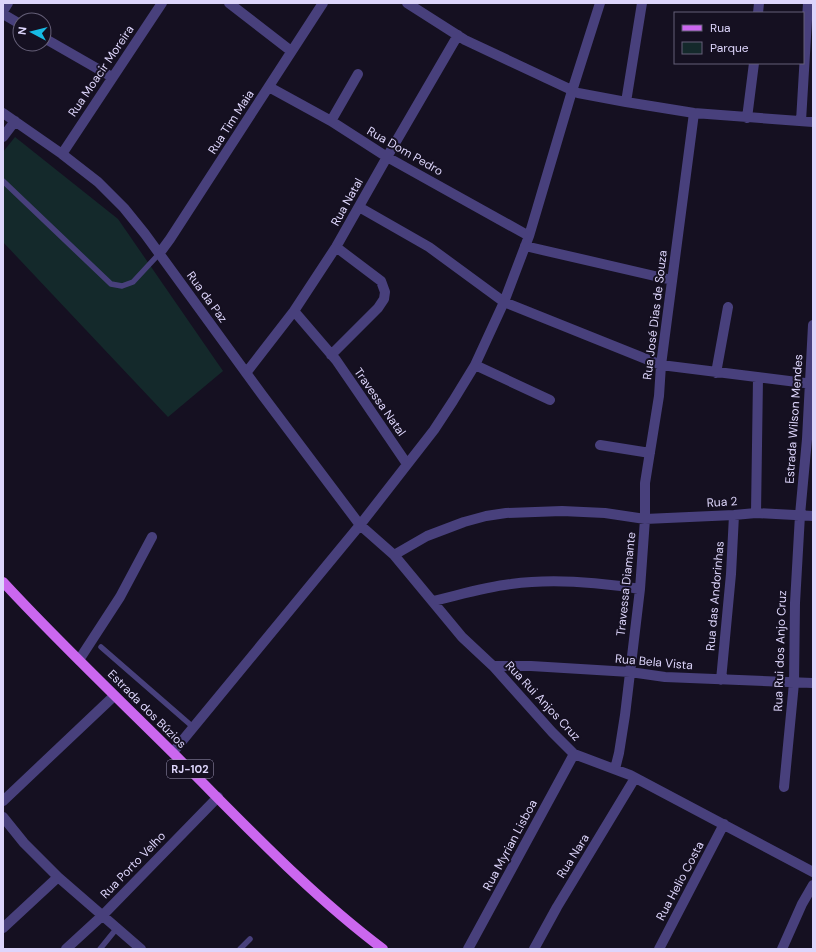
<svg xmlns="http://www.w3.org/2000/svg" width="816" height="952" font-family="'DM Sans',sans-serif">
	<rect width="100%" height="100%" fill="#151021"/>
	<!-- green -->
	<path fill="#14292b" d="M15,137L118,219L223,371L168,417L3,242V152Z"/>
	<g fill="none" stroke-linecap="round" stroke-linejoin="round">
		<!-- lane -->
		<path stroke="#48407c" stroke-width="5.5" d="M3,181L111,284L122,286L133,282L159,254
			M101,647L193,727
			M100,949L117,928
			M240,949L250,939"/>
		<!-- street -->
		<path stroke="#48407c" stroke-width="10" d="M229,3L291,51
			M407,3L465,40L578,93L626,102L694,113L813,122
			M3,11L8,3
			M758,13L759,3
			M3,14L20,24
			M44,38L112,77
			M269,87L331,121L387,157L529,236
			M626,102L642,3
			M3,113L62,154L98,182L124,208L145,234L263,396L360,525L394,555L462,637L493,666L552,732L574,754L630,775L813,872
			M747,118L754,63
			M331,121L358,74
			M801,121L808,3
			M3,137L15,121
			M62,154L162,3
			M359,207L429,247L504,302L661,365L813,384
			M525,246L672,280
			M159,254L170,239L323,3
			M294,311L336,360L358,392L407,464
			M331,355L378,308L384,299L385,292L381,281L336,247
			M475,365L550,400
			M246,373L294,311L336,247L387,157L458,35
			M716,373L728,307
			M600,445L650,453
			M756,513L758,378
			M394,555L427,536L464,522L486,516L506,513L562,511L605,513L645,519L734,515L756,513L813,516
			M433,601C459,595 485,587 511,584C554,578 597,582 640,589
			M79,660L120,597L152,537
			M493,666H531L630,672L665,677L813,683
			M721,680L731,574L734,515
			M173,752L360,525L434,430L453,401L475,365L504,302L529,236L572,91L600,3
			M615,769L619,753L625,715L640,589L645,519V483L659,396L661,365L694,113
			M784,787L794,683L795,603L800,515L807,439L813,325
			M3,801L114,696
			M3,817L24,843L58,877L141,949
			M3,928L58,877
			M66,949L103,915L218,797
			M468,949L574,754
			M534,949L557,907L635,778
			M659,949L724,824
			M782,949L802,904L813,885"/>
		<!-- primary -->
		<path stroke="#cb67ef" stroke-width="10" d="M3,582C61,645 124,704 184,764C248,828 311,895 383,949"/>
	</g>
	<g text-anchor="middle" stroke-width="4" stroke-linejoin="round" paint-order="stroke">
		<!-- shield labels -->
		<rect fill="#151021" stroke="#a19aba" stroke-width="1" x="167" y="760" width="46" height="18" rx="3"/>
		<g font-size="11" font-weight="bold" fill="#ddd5fb">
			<text x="190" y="773">RJ-102</text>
		</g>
		<!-- street labels -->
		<g font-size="12" fill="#ddd5fb" stroke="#151021">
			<text transform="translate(101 71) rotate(-56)" y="4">Rua Moacir Moreira</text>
			<text transform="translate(231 122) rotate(-57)" y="4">Rua Tim Maia</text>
			<text transform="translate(405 151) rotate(30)" y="4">Rua Dom Pedro</text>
			<text transform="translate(347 202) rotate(-61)" y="4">Rua Natal</text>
			<text transform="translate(207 297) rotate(54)" y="4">Rua da Paz</text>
			<text transform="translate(655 315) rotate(-83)" y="4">Rua José Dias de Souza</text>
			<text transform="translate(380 402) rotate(55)" y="4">Travessa Natal</text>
			<text transform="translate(794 419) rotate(-86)" y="4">Estrada Wilson Mendes</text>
			<text transform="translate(722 502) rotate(-4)" y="4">Rua 2</text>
			<text transform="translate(626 584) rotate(-84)" y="4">Travessa Diamante</text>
			<text transform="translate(715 596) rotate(-85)" y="4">Rua das Andorinhas</text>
			<text transform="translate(780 651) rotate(-88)" y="4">Rua Rui dos Anjo Cruz</text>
			<text transform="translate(654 662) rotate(5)" y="4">Rua Bela Vista</text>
			<text transform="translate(543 701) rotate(47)" y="4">Rua Rui Anjos Cruz</text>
			<text transform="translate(147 709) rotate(45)" y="4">Estrada dos Búzios</text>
			<text transform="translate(510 845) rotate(-62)" y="4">Rua Myrian Lisboa</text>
			<text transform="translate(573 856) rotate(-58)" y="4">Rua Nara</text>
			<text transform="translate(133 865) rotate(-46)" y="4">Rua Porto Velho</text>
			<text transform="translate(680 881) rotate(-62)" y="4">Rua Helio Costa</text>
		</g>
	</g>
	<!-- border -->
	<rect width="816" height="952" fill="none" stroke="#ddd5fb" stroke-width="8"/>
	<!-- legend -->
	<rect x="674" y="12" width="130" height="52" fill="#151021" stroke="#655f78"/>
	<rect x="682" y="25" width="20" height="6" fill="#cb67ef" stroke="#655f78"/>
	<text x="710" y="32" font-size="12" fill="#ddd5fb">Rua</text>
	<rect x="682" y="42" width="20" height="12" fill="#14292b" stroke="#655f78"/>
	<text x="710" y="52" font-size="12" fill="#ddd5fb">Parque</text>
	<!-- north arrow -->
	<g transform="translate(32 32) rotate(277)"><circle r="19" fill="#151021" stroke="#655f78"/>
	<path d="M0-3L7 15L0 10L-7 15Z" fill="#17bae4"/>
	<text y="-6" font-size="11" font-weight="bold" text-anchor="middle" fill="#ddd5fb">N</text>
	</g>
</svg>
